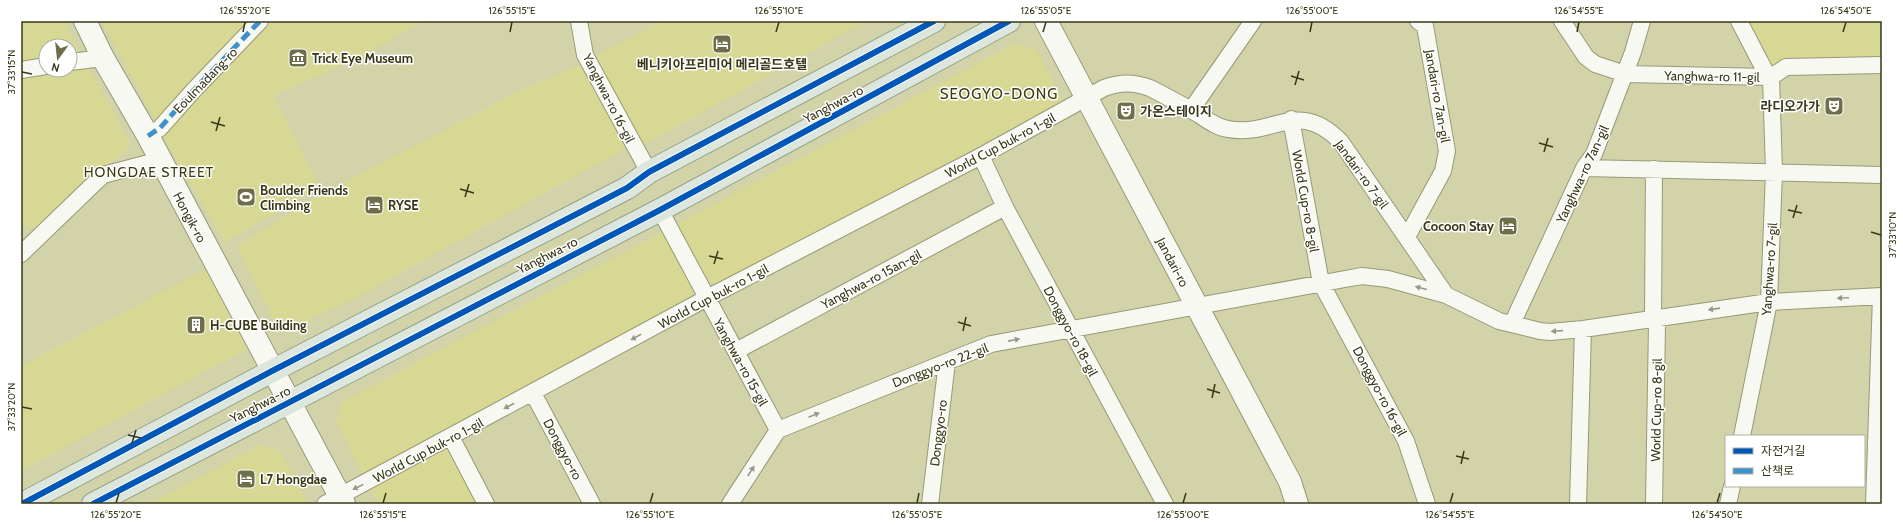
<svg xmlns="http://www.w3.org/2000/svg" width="1903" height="525" font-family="Cabin,'Noto Sans KR',sans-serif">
	<rect width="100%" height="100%" fill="#d2d3a8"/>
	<!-- built -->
	<path fill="#d8d895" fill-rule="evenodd" d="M21,21H64L129,142L127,150L94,175L39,232L21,224ZM46,46H70V70H46Z
		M102,21H424L355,59L273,96L320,187L225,242L170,148Z
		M661,21H866L642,146L597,64L600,53Z
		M1743,21H1882V74L1771,76Z
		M1014,44L1036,49L1063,101L718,285L708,281L677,224Z
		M576,66L588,70L626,148L368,291L280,334L237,246L320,195L521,90Z
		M662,232L693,289L690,299L363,474L336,423L342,402Z
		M206,269L247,349L21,471V366Z
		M260,445L280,451L308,503L149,504Z
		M451,447L481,504H379L371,489Z"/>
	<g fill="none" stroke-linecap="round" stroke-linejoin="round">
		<!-- street casing -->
		<g stroke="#989976" stroke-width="18">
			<path id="street" d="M579,21L585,55L649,172
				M1562,21L1586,57L1595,64L1625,74L1771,77L1786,67L1882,65
				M1739,21L1765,71L1771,77L1774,172L1769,302L1742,436
				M70,62L103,58
				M21,70L46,66
				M1191,110L1253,21
				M1291,119L1321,283L1406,441L1427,504
				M148,136L160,128L193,91L260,21
				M981,156L1005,207L1165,504
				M1584,168L1882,175
				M660,210L778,430
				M1407,237L1443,171L1447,151L1425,26L1418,21
				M21,254L103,175L160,160
				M1512,324L1584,168L1594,154L1633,52L1642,21
				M736,351L1005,207
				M533,393L592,504
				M451,437L486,504
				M325,504L707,298L981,156L1104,88C1121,82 1133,82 1150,88C1166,96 1182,105 1198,114C1207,120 1218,128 1228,129C1272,138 1298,97 1341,142L1446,295
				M730,504L778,430L991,344L1345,279L1362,276L1388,279L1446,295L1499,321L1540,331L1550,332L1583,329L1769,302L1882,296
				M930,504L947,362
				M1578,504L1583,329
				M1654,504L1657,324L1653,318L1654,169
				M1728,504L1732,486
				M1874,504L1881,296"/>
		</g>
		<!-- secondary casing -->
		<g stroke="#989976" stroke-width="24">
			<path id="secondary" d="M85,21L103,58L148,136L344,504
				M1046,21L1290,482L1297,504"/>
		</g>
		<!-- primary casing -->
		<g stroke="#96a389" stroke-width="24">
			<path id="primary" d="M22,504L272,371L627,188L649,172L934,21
				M93,504L660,210L1009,21"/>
		</g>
		<!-- street -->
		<use href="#street" stroke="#f8f8f2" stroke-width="16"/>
		<!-- secondary -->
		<use href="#secondary" stroke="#f8f8f2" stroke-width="22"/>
		<!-- primary -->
		<use href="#primary" stroke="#dde6dc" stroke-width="22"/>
		<!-- quiet -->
		<path stroke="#3e92c9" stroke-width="5" stroke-dasharray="10 5" stroke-linecap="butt" d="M148,136L160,128L193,91L260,21"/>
		<!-- cycleway casing -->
		<g stroke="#fff" stroke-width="8">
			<path id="cycleway" d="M22,504L272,371L627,188L649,172L934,21
				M93,504L660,210L1009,21"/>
		</g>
		<!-- cycleway -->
		<use href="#cycleway" stroke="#0057b8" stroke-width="6"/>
	</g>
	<!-- one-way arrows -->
	<defs><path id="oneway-solid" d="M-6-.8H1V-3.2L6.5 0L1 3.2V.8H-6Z"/></defs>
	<g fill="#989885">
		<use href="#oneway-solid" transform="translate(1421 288) rotate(-165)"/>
		<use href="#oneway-solid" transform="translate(1843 298) rotate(177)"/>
		<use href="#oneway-solid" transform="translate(1714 309) rotate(172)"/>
		<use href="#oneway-solid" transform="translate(1557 331) rotate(176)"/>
		<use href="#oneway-solid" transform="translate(636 337) rotate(151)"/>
		<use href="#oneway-solid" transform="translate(1014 340) rotate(-11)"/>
		<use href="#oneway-solid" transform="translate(509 406) rotate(152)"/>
		<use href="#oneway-solid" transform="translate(814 415) rotate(-22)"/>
		<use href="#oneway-solid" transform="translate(751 471) rotate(-57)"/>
		<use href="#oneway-solid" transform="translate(358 487) rotate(154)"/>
	</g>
	<!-- ticks -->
	<path fill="none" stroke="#383818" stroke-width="1.5" d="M243,32L245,22M510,32L512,22M776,32L779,22M1043,32L1046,22M1310,32L1312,22M1577,32L1579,22M1843,32L1846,22M22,72L32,74M1291,76L1304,80M1295,85L1299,71M211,122L225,126M216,131L220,117M1539,143L1553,147M1544,152L1548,138M460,189L474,193M465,197L469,184M1788,210L1802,213M1793,218L1797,205M1871,232L1881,235M709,256L723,259M714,264L718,251M958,322L971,326M963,331L966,317M1207,389L1220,393M1212,398L1215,384M22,407L32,409M128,435L141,438M132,443L136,430M1456,456L1469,459M1461,464L1464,451M116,503L119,493M383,503L386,493M650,503L653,493M917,503L919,493M1183,503L1186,493M1450,503L1453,493M1717,503L1720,493"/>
	<!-- icons -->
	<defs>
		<g id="hotel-square" transform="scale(1)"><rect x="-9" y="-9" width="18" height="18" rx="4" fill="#6e6e4a" stroke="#fff"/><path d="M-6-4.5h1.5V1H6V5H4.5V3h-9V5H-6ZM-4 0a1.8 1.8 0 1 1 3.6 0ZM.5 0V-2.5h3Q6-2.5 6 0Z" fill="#fff"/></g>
		<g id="museum-square" transform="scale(1)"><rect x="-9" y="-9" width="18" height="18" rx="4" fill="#6e6e4a" stroke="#fff"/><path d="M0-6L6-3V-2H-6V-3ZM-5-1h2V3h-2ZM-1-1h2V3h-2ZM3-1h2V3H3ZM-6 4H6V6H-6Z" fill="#fff"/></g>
		<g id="theatre-square" transform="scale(1)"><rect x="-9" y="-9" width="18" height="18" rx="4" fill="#6e6e4a" stroke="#fff"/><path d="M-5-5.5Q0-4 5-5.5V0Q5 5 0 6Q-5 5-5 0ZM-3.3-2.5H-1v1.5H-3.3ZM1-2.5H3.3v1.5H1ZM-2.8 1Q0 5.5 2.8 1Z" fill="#fff"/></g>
		<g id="stadium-square" transform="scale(1)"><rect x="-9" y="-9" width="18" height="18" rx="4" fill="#6e6e4a" stroke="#fff"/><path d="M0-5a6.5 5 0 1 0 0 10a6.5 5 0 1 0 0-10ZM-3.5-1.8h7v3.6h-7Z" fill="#fff"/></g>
		<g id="building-square" transform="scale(1)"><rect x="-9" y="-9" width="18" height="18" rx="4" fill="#6e6e4a" stroke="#fff"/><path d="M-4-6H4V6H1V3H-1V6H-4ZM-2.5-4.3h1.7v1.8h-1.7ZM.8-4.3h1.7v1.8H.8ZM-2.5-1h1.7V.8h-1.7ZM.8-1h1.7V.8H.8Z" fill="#fff"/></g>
	</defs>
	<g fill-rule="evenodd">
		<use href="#hotel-square" x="722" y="44"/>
		<use href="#museum-square" x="298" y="58"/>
		<use href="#theatre-square" x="1834" y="106"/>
		<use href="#theatre-square" x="1126" y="111"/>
		<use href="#stadium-square" x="246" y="197"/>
		<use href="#hotel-square" x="374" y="205"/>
		<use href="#hotel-square" x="1508" y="226"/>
		<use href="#building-square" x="196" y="325"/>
		<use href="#hotel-square" x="246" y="479"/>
	</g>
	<g text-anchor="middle" stroke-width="3" stroke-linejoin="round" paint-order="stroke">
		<!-- poi labels -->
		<g font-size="13" font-weight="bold" fill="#383818" stroke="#fff" text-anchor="start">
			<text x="312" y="63">Trick Eye Museum</text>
			<text x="722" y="69" text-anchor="middle">베니키아프리미어 메리골드호텔</text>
			<text x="1820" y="111" text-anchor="end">라디오가가</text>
			<text x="1140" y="116">가온스테이지</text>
			<text x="260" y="195">Boulder Friends<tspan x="260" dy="15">Climbing</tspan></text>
			<text x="388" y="210">RYSE</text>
			<text x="1494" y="231" text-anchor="end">Cocoon Stay</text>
			<text x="210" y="330">H-CUBE Building</text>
			<text x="260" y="484">L7 Hongdae</text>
		</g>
		<!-- street labels -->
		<g font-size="13" fill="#383818" stroke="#fff">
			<text transform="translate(1712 76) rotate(1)" y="5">Yanghwa-ro 11-gil</text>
			<text transform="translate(205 80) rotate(-46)" y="5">Eoulmadang-ro</text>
			<text transform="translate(1438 96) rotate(80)" y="5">Jandari-ro 7an-gil</text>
			<text transform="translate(609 98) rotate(63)" y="5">Yanghwa-ro 16-gil</text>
			<text transform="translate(833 104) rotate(-28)" y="5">Yanghwa-ro</text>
			<text transform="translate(1000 145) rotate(-28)" y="5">World Cup buk-ro 1-gil</text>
			<text transform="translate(1362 174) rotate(54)" y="5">Jandari-ro 7-gil</text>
			<text transform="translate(1582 174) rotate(-65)" y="5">Yanghwa-ro 7an-gil</text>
			<text transform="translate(1306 201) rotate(80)" y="5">World Cup-ro 8-gil</text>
			<text transform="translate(190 217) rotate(62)" y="5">Hongik-ro</text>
			<text transform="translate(547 255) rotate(-27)" y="5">Yanghwa-ro</text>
			<text transform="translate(1173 262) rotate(62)" y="5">Jandari-ro</text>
			<text transform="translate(1769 269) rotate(-86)" y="5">Yanghwa-ro 7-gil</text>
			<text transform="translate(871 279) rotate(-28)" y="5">Yanghwa-ro 15an-gil</text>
			<text transform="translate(713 296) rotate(-28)" y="5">World Cup buk-ro 1-gil</text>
			<text transform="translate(1071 331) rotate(62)" y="5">Donggyo-ro 18-gil</text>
			<text transform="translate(741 362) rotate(61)" y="5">Yanghwa-ro 15-gil</text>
			<text transform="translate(940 365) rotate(-21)" y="5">Donggyo-ro 22-gil</text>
			<text transform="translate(1380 391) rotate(62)" y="5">Donggyo-ro 16-gil</text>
			<text transform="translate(260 404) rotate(-27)" y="5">Yanghwa-ro</text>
			<text transform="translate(1656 410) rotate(-89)" y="5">World Cup-ro 8-gil</text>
			<text transform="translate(938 433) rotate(-83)" y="5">Donggyo-ro</text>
			<text transform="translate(563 449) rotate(62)" y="5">Donggyo-ro</text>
			<text transform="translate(428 450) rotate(-28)" y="5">World Cup buk-ro 1-gil</text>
		</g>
		<!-- neighbourhood labels -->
		<g font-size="14" letter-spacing="1" fill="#3c3c13" stroke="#fff">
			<text x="149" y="177">HONGDAE STREET</text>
		</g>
		<!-- quarter labels -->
		<g font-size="15" letter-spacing="1" fill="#3c3c13" stroke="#fff">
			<text x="999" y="99">SEOGYO-DONG</text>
		</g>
	</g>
	<!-- border -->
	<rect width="1903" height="525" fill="none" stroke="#ffffff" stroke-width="44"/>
	<!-- legend -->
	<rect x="1725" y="435" width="140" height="52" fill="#ffffff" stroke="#afafa3"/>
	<rect x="1733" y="448" width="20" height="6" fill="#0057b8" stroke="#afafa3"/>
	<text x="1761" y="455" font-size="12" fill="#383818">자전거길</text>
	<rect x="1733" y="468" width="20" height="6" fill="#3e92c9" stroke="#afafa3"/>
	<text x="1761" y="475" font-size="12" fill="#383818">산책로</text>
	<!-- north arrow -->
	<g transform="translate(58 58) rotate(195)"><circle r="19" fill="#ffffff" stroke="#afafa3"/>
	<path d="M0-3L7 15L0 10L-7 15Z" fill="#6e6e4a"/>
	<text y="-6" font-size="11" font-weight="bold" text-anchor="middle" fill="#383818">N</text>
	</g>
	<rect x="22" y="22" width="1859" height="481" fill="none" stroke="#383818" stroke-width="1.5"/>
	<g font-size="10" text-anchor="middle" fill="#383818">
		<text x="245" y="14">126°55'20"E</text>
		<text x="512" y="14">126°55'15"E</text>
		<text x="779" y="14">126°55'10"E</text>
		<text x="1046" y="14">126°55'05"E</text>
		<text x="1312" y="14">126°55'00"E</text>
		<text x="1579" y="14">126°54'55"E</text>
		<text x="1846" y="14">126°54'50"E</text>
		<text transform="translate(11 72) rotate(-90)" y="4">37°33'15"N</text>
		<text transform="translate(1892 235) rotate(-90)" y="4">37°33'10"N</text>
		<text transform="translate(11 407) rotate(-90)" y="4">37°33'20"N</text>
		<text x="116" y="518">126°55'20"E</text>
		<text x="383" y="518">126°55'15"E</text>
		<text x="650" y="518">126°55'10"E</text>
		<text x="917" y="518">126°55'05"E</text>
		<text x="1183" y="518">126°55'00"E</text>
		<text x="1450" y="518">126°54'55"E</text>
		<text x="1717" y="518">126°54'50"E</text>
	</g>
</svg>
